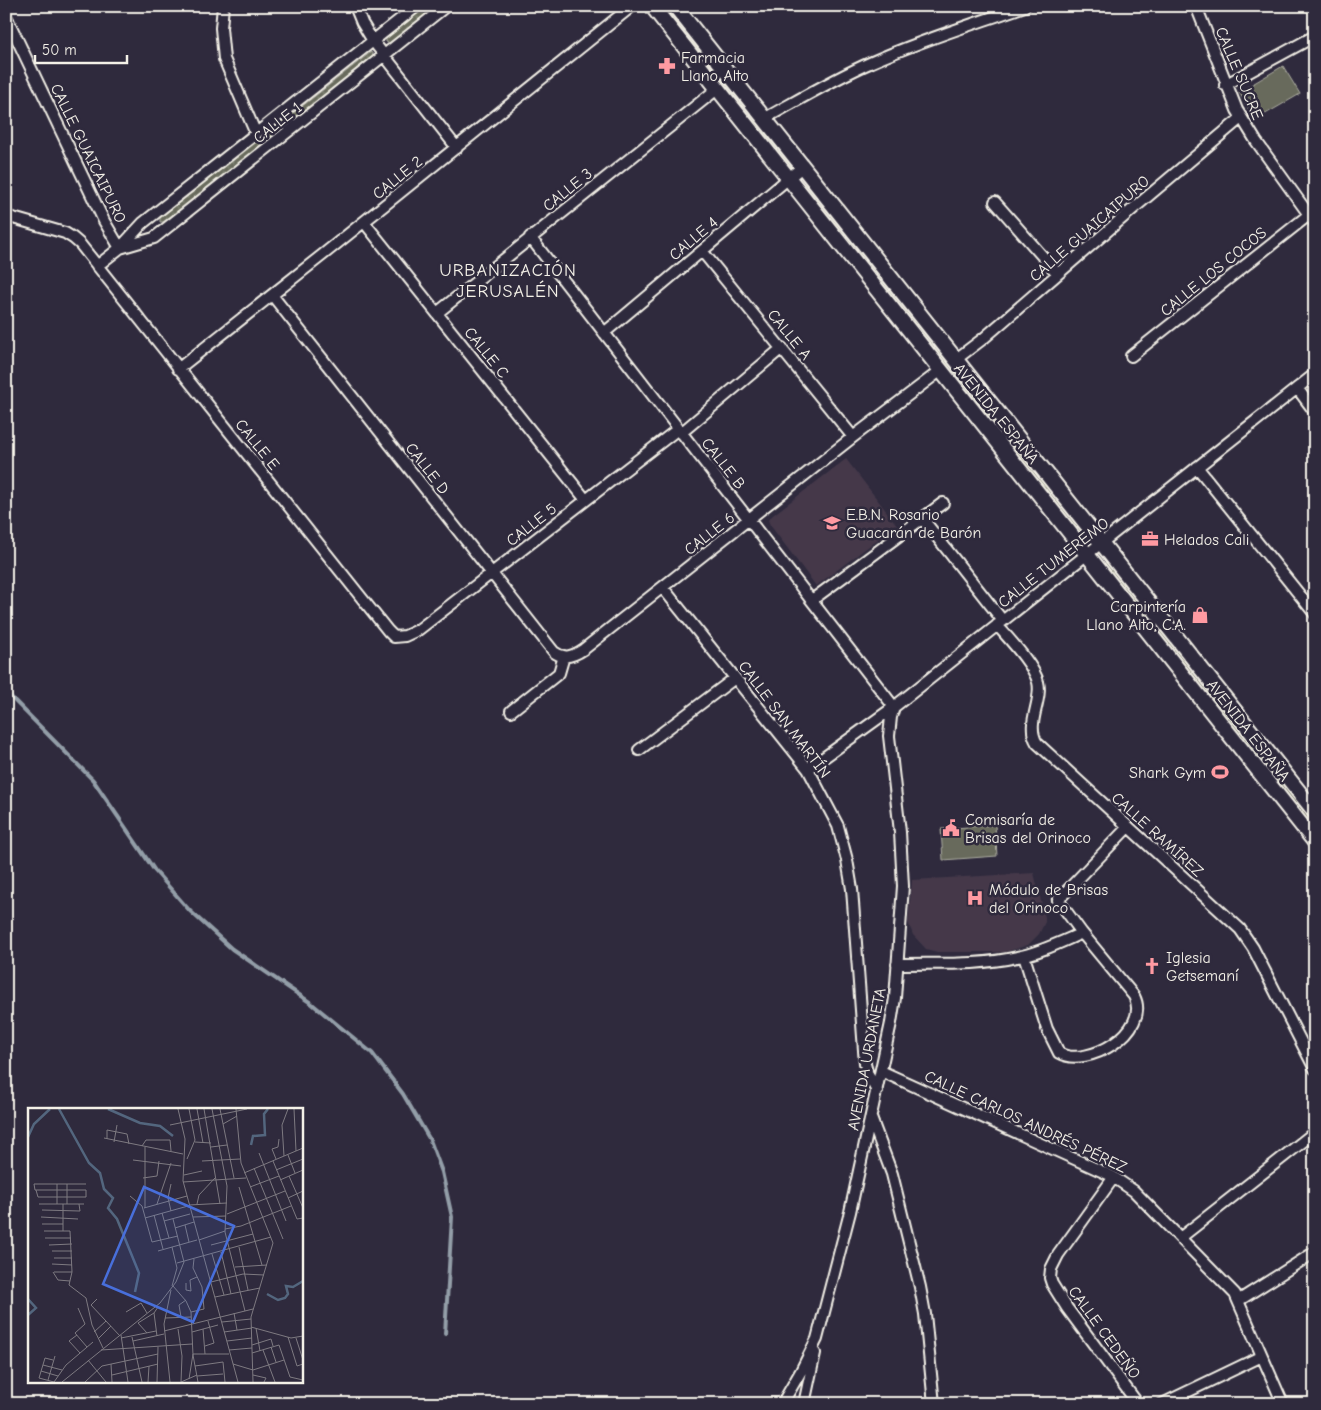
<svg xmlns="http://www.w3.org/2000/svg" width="1321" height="1410" font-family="'Comic Neue',sans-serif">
	<defs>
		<pattern id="grass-dots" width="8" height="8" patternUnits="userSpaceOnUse" patternTransform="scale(1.25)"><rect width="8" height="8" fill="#686b5c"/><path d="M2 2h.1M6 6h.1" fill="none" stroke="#7e8173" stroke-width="1.8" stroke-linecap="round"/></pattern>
	</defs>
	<rect width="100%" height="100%" fill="#2f2a3d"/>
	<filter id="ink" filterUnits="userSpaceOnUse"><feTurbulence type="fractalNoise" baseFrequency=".02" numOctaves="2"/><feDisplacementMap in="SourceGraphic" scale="10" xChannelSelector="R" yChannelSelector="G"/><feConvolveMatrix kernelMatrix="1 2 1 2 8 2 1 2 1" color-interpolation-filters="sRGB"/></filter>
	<g filter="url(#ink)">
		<!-- built -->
		<path fill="#44394a" d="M846,459L897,525L816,586L770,525L768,520L773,515Z
			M1034,873L1045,917V922L1039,934L1028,945L1006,952H937L926,949L913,935L908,922L912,880Z"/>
		<!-- grass -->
		<path fill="url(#grass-dots)" stroke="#aeaea2" d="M427,6H436L390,43L386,42V39Z
			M660,6H667L791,163V167H788Z
			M371,52L373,55L372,57L163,222H160V218Z
			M806,183L1085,534V538L1081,537L803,185Z
			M1106,562L1110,563L1315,821V833L1103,566Z"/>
		<!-- pitch -->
		<path fill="#686b5c" stroke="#aeaea2" d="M1283,66L1300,94L1255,120L1239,92Z
			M995,825L997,856L943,860L941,829Z"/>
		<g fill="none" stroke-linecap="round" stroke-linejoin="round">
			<!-- stream -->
			<path stroke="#939ea8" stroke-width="4" d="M6,692L93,780L155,871L190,911L232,949L311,1003L372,1053L403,1094L430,1140L442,1172L452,1217L445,1334"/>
			<!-- street casing -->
			<g stroke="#f4f1e8" stroke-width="14">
				<path id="street" d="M223,6L221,28L224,59L256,134
					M355,6L362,23L373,41L457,148
					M1196,6L1237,110L1256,141L1315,223
					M6,16L104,221L120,248
					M1225,85L1315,36
					M764,119C800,99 835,78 872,62C922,40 974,24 1025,6
					M995,202L1058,274
					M6,216L65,233L73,238L80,244L388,631L394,637L405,636L418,630L678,429
					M364,222L586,500
					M530,237L894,707
					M120,248L154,238L446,6
					M702,251L853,437
					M97,266L120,248L143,223L417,6
					M272,295L554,652C564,660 574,656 584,649L853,437L940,371
					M437,313L717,89
					M604,333L802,167
					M1131,356L1315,210
					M955,360L984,338L1134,208L1241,118
					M178,369L325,253L632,6
					M1297,388L1315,412
					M681,433L782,348
					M1197,467L1315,614
					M922,518L1003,621
					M663,588L808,769L838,826L847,860L852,889L865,1064L868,1075L877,1091
					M812,600L943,503
					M997,625C1009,639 1034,665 1038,682C1043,701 1025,724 1037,743L1240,929L1253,948L1315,1069
					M511,711L559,673L564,656
					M639,750L735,678
					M808,769L894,707L1315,374
					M1024,956L1047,1029L1059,1053C1087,1069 1152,1031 1134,996L1082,933L1058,900L1128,827
					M897,964C937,963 978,966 1017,957C1039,953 1061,942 1082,933
					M881,1071L1112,1176L1134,1191L1235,1294L1283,1404
					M871,1118L892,1174L920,1287L925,1314L934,1404
					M1114,1177L1058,1255L1051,1269L1050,1278L1052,1284L1067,1308L1138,1404
					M1180,1238L1315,1132
					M1238,1301L1315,1252
					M782,1404L801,1371L817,1339L850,1212L891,1023L895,998L903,886L900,832L889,736L891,717L894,707
					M804,1404L815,1353
					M1162,1404L1262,1356"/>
			</g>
			<!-- secondary casing -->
			<g stroke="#f4f1e8" stroke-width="18">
				<path id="secondary" d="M652,6L1315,842
					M675,6L1315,812"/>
			</g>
			<!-- street -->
			<use href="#street" stroke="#2f2a3d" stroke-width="10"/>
			<!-- secondary -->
			<use href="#secondary" stroke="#2f2a3d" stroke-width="14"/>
		</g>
	</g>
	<!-- icons -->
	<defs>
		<g id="pharmacy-bare" transform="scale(1.35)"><path d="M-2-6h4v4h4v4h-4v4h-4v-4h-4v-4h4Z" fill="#ff9aa2" stroke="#2f2a3d" stroke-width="2.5" paint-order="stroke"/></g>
		<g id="school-bare" transform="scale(1.35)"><path d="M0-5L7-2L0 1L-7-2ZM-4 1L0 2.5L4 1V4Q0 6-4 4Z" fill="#ff9aa2" stroke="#2f2a3d" stroke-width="2.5" paint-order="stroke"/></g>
		<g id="office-bare" transform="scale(1.35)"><path d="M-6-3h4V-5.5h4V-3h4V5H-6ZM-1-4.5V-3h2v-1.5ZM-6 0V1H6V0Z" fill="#ff9aa2" stroke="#2f2a3d" stroke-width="2.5" paint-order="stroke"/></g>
		<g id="shop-bare" transform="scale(1.35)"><path d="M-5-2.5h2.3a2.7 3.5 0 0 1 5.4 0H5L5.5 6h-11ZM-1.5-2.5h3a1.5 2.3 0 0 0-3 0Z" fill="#ff9aa2" stroke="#2f2a3d" stroke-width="2.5" paint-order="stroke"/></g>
		<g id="stadium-bare" transform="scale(1.35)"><path d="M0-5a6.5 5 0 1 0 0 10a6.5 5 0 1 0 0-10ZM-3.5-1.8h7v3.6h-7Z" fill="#ff9aa2" stroke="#2f2a3d" stroke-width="2.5" paint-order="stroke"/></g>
		<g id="civic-bare" transform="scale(1.35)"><path d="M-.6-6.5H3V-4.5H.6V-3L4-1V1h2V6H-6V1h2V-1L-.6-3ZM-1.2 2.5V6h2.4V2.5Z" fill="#ff9aa2" stroke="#2f2a3d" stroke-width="2.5" paint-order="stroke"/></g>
		<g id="hospital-bare" transform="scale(1.35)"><path d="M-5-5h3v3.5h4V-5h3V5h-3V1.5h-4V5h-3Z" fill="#ff9aa2" stroke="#2f2a3d" stroke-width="2.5" paint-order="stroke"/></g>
		<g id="church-bare" transform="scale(1.35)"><path d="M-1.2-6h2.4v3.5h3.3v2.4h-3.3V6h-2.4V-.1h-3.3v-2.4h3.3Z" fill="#ff9aa2" stroke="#2f2a3d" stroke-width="2.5" paint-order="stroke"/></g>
	</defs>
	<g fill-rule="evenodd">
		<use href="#pharmacy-bare" x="667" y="66"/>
		<use href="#school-bare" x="832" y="523"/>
		<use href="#office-bare" x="1150" y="539"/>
		<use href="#shop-bare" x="1200" y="615"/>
		<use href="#stadium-bare" x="1220" y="772"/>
		<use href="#civic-bare" x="951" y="828"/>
		<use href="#hospital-bare" x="975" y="898"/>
		<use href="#church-bare" x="1152" y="966"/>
	</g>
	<g text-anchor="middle" stroke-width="5" stroke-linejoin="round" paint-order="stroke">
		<!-- poi labels -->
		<g font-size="16" fill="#f4f1e8" stroke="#2f2a3d" text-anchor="start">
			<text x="681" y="63">Farmacia<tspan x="681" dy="18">Llano Alto</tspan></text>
			<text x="846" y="520">E.B.N. Rosario<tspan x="846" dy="18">Guacarán de Barón</tspan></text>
			<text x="1164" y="545">Helados Cali</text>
			<text x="1186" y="612" text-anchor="end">Carpintería<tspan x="1186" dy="18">Llano Alto, C.A.</tspan></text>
			<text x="1206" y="778" text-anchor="end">Shark Gym</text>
			<text x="965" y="825">Comisaría de<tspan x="965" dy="18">Brisas del Orinoco</tspan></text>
			<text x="989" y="895">Módulo de Brisas<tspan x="989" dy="18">del Orinoco</tspan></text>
			<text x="1166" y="963">Iglesia<tspan x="1166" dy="18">Getsemaní</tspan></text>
		</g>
		<!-- street labels -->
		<g font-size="16" fill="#f4f1e8" stroke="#2f2a3d">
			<text transform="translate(1240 73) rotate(67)" y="6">CALLE SUCRE</text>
			<text transform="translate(277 122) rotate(-38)" y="6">CALLE 1</text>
			<text transform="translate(89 153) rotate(64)" y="6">CALLE GUAICAIPURO</text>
			<text transform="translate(397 177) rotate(-39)" y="6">CALLE 2</text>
			<text transform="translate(567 189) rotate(-39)" y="6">CALLE 3</text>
			<text transform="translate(1089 228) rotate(-41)" y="6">CALLE GUAICAIPURO</text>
			<text transform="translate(693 238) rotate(-40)" y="6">CALLE 4</text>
			<text transform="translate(1213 271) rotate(-39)" y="6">CALLE LOS COCOS</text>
			<text transform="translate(790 334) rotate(51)" y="6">CALLE A</text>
			<text transform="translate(487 352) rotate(51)" y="6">CALLE C</text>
			<text transform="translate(997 413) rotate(51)" y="6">AVENIDA ESPAÑA</text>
			<text transform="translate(258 444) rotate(51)" y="6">CALLE E</text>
			<text transform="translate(724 463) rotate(52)" y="6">CALLE B</text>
			<text transform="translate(428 468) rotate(52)" y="6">CALLE D</text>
			<text transform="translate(531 524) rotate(-38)" y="6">CALLE 5</text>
			<text transform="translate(709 533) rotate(-38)" y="6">CALLE 6</text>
			<text transform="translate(1053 562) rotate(-38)" y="6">CALLE TUMEREMO</text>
			<text transform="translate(785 719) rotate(53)" y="6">CALLE SAN MARTÍN</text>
			<text transform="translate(1249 730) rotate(52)" y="6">AVENIDA ESPAÑA</text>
			<text transform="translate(1158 834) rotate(42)" y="6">CALLE RAMÍREZ</text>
			<text transform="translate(866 1059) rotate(-79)" y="6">AVENIDA URDANETA</text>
			<text transform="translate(1026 1121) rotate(25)" y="6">CALLE CARLOS ANDRÉS PÉREZ</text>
			<text transform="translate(1105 1332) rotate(54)" y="6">CALLE CEDEÑO</text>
		</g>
		<!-- neighbourhood labels -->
		<g font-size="18" letter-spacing="1" fill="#f4f1e8" stroke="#2f2a3d">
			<text x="508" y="276">URBANIZACIÓN<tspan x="508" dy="21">JERUSALÉN</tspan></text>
		</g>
	</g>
	<!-- overview -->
	<g transform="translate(28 1108)">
		<rect width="275" height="275" fill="#2f2a3d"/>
		<path fill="none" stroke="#53667e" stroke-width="2.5" d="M31,1L61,55L72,65L76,81L85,90L80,100L89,111L111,165L107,184M80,1L112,15L132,18L145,28M0,29L6,16L22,1M223,37L225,28L237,27L236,6L240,1M239,186L250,192L257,190L260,186L258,178L265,179L275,173M0,191L8,200L0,207"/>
		<path fill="none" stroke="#7e7a81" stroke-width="1" d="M150,1L157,31L155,73L210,274M169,1L175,35M176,1L192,96M184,1L199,78L197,124L217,203M192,1L206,70M208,1L213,55L245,135L223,209L225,274M266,1L268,43M195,16L209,8M142,17L219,1M76,30L155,46M79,31V22L99,26L101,36M86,34L89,17M167,34L183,35M114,38L118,32H142L143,43M183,39L199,37M231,45L258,113M260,47L267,65M256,48L254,17L260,1M159,51L167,32L161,1M248,51L244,41L250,39L251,31M105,52L153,58M174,53L212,51M245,53L269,111L275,110M226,60L255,131M248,62L275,51M216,65L275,40M156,67L174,63M261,68L275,100M115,70L129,68L131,53M252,72L275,62M155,74L218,70M29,76V96M39,76V96M211,79L234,157M222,79L251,68M8,82L10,89H58V82H7L6,76H58M102,88L114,98L124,134L150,128M260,90L275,83M11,96H56M129,96L143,55M169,96L171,87L187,70M161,97L199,95M116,100L159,88M117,100V39M14,102L52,103L51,96M143,103L140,90L143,76M134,105L141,130M199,106L257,83M126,107L135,141M13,109L50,111M165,109L198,108M117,110L160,98M145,111L156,154M136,113L162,106M14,116H35M157,117L161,134M147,120L166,114M197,121L213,118L263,98M16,123H42L44,164L41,177L58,190L64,217L75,240M35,123V96M17,130H43M171,132L197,123M21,137L44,136M183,137L225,126M211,139L220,182M24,143H44M130,143L169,132M193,144L203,186M184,146L196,187M26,150H44M149,155L243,129M24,156L44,157M207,159L239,157M25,164L30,172L42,173M26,164H44M183,174L215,166L236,167M158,175V182L163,183L162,172L169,169M144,178L149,160L144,139M145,178L158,193L163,204L165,247L170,274M187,189L232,180M69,191L63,197L92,228M50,200L57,216L47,225L59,239M98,204L113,195L119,205M163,204L176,201L174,179L165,160L166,151M206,205L209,222M153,209L151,197L158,192M137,210L163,209M194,214L223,211M223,219L263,230L275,228M228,220L232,243M150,221L154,248L153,274M175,221L177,246M136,223L225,201M66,224L78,213M164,224L190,217M196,224L224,220M119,225L110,215L126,205M49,227L41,233L52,245M93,227L100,274M129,228L126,205L130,199M104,229L114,274M260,229L269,258L275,256M93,230L128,223M268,230L275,252M70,231L83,218M105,233L136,226M199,233L224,230M224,237L243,231L245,238M177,238L186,235L180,213M243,239L248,254M73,242L164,236M201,242L224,240M235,242L247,274M224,245L251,237L262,269L275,272M25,252L17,250L11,270L26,274M60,252L78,274M83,256L84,274M205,256L225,262L256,252M15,257L34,262M167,258L195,254L197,274M13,263L30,268M84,267L130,256M225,267L238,270L236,274M169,268L195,266M161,271L165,246H201M20,272L27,248M26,274L38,257L65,234M34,274L132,195L148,174L156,154M57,274L74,258L130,246M120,274L121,258M129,274L130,239M142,274L136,216L143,182M153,274L169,267"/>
		<path fill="#486fdb" fill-opacity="0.15" stroke="#486fdb" stroke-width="2.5" d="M116,79L206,118L165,214L75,176Z"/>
		<rect width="275" height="275" fill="none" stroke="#f4f1e8" stroke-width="2.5"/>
	</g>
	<!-- margin -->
	<rect width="1321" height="1410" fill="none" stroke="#2f2a3d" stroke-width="25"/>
	<rect x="12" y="12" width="1296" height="1385" fill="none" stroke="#f4f1e8" stroke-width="2" filter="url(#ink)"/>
	<!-- scale -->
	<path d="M35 55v8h92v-8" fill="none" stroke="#f4f1e8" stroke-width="2.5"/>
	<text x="42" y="55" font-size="15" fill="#f4f1e8" stroke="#2f2a3d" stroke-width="4" paint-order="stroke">50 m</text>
</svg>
